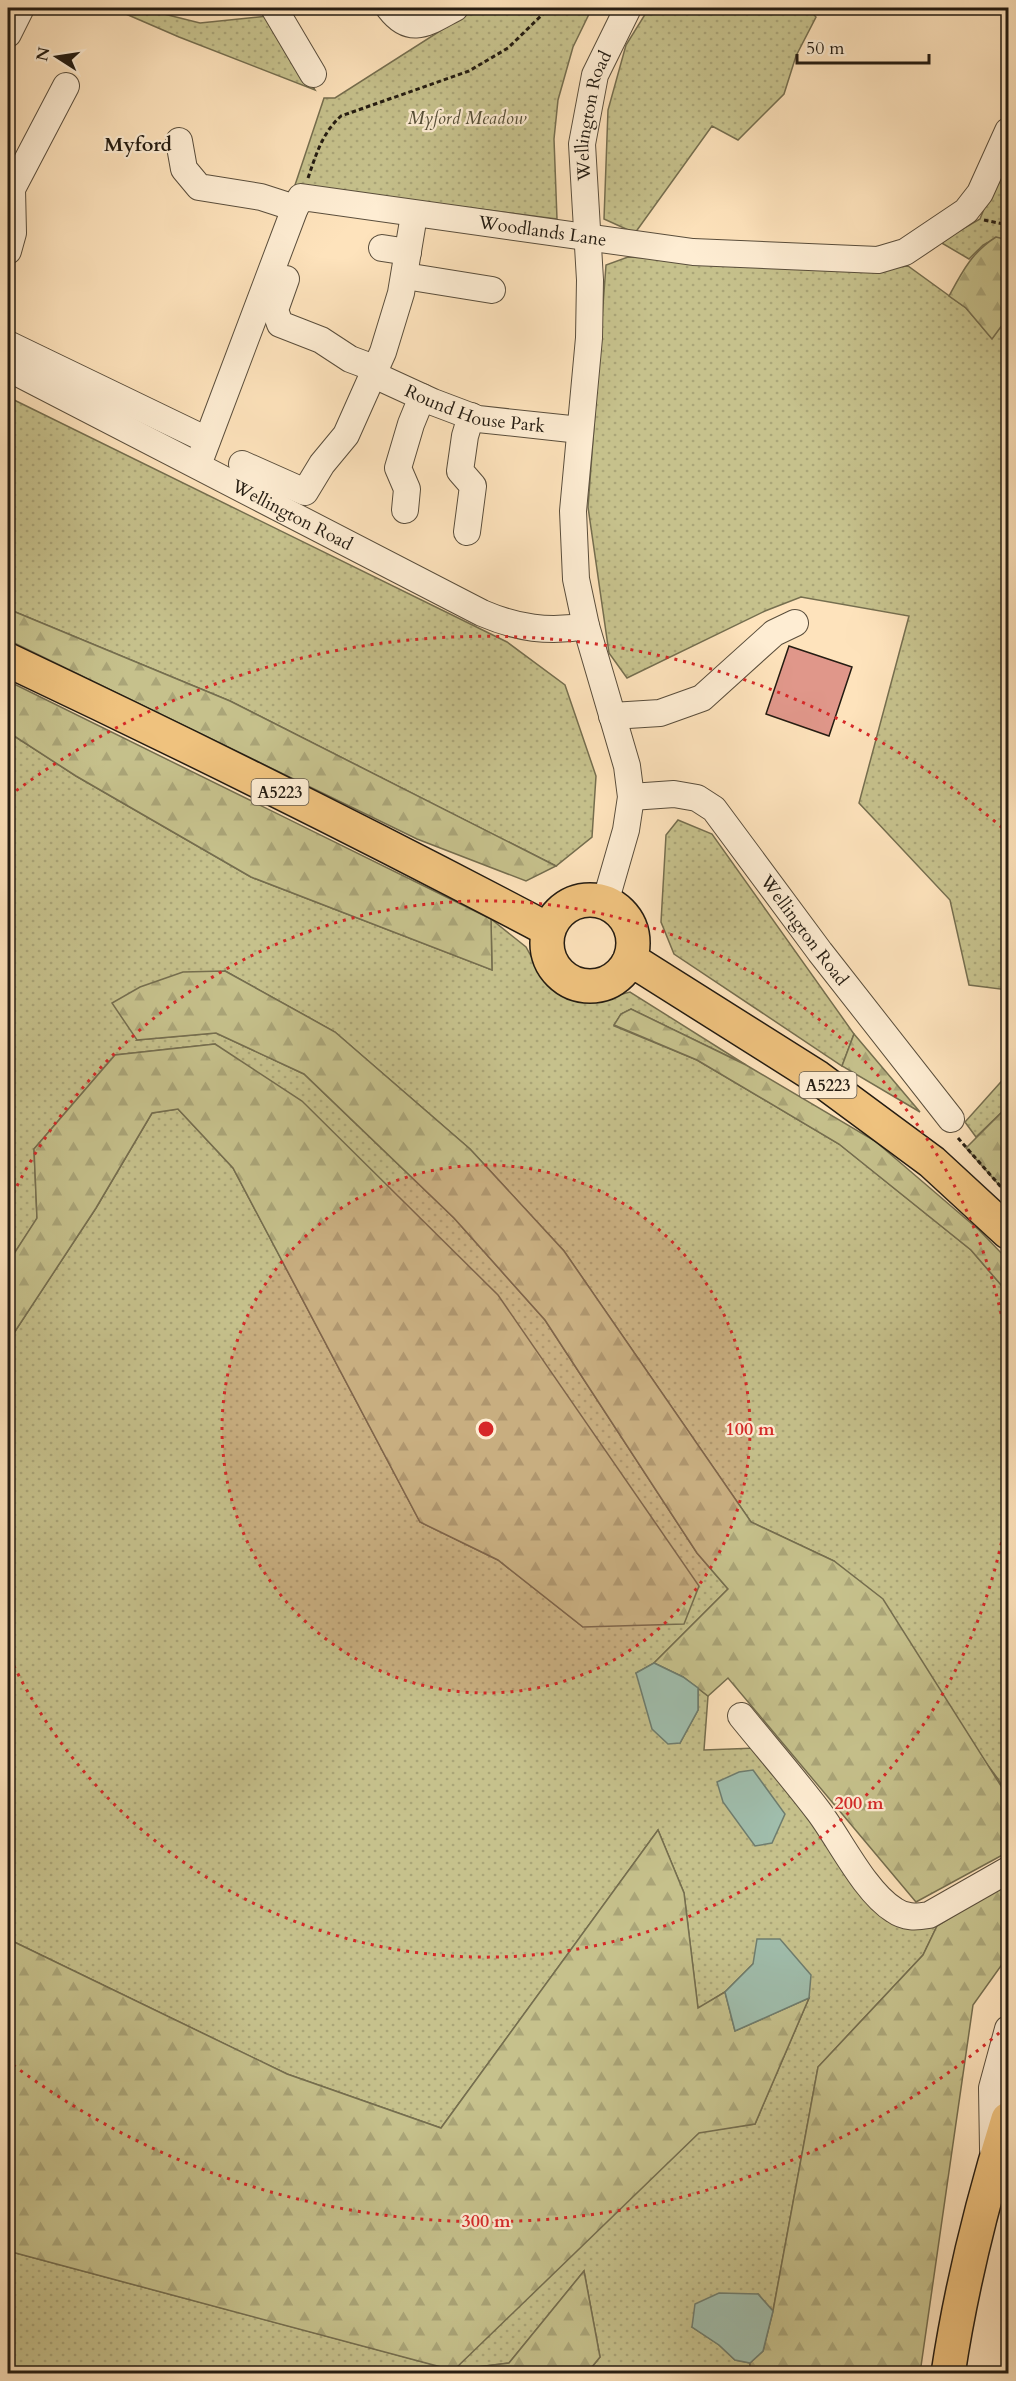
<svg xmlns="http://www.w3.org/2000/svg" width="1016" height="2381" font-family="Cardo,serif">
	<defs>
		<pattern id="grass-dots" width="8" height="8" patternUnits="userSpaceOnUse" patternTransform="scale(1.5)"><rect width="8" height="8" fill="#c6c18c"/><path d="M2 2h.1M6 6h.1" fill="none" stroke="#aaa578" stroke-width="1.8" stroke-linecap="round"/></pattern>
		<pattern id="forest-firs" width="22" height="20" patternUnits="userSpaceOnUse" patternTransform="scale(1.5)"><rect width="22" height="20" fill="#c6c18c"/><path d="M5 1l3.5 6h-7zM16 11l3.5 6h-7z" fill="#aaa578"/></pattern>
	</defs>
	<rect width="100%" height="100%" fill="#fee3bc"/>
	<filter id="stains"><feTurbulence type="fractalNoise" baseFrequency=".00333" numOctaves="4"/><feColorMatrix values="0 0 0 0 .2 0 0 0 0 .09 0 0 0 0 .02 0 0 0 .5 -.17"/></filter>
	<radialGradient id="worn" r=".72"><stop offset=".6" stop-color="#630" stop-opacity="0"/><stop offset="1" stop-color="#630" stop-opacity=".3"/></radialGradient>
	<!-- grass -->
	<path fill="url(#grass-dots)" stroke="#756e4f" stroke-width="1.5" d="M112,8H140L200,23L268,16L315,90L179,37Z
		M476,8H592L573,47L558,100L554,139L557,219L295,185L324,98H335Z
		M649,8H808L816,17L796,56L784,94L738,140L712,126L635,233L604,219L608,110L626,45Z
		M1008,148V240L996,238L983,245L969,259L940,242L980,219Z
		M628,257L855,269L908,266L966,308L992,338L1008,317V990L969,985L950,900L859,803L909,616L801,597L765,611L627,678L609,653L588,507L606,265Z
		M8,397L507,642L565,685L596,776L592,837L556,866L230,701L8,609Z
		M8,732L76,776L251,877L492,970L491,919L526,947L544,980L573,1000L607,998L630,992L746,1065L631,1009L621,1014L614,1026L697,1060L839,1144L971,1250L1008,1293V1797L998,1779L834,1561L751,1522L564,1251L470,1149L335,1032L225,971L137,1040L216,1033L304,1074L454,1218L545,1320L697,1553L728,1589L654,1663L636,1673L680,1743L698,1710V1688L708,1696L704,1750L757,1748L888,1919L937,1926L923,1955L818,2067L773,2311L758,2294L692,2327L719,2345L735,2360L750,2363V2373H587L600,2357L584,2271L509,2363L453,2370L445,2374L8,2373V2251L453,2370L699,2132L755,2124L809,1998L753,1964L725,1992L698,2009L684,1893L658,1830L441,2128L287,2074L8,1939V1342L96,1208L152,1113L178,1109L233,1168L420,1522L498,1560L583,1627L215,1044L115,1055L34,1149L37,1219L8,1263Z
		M678,820L712,834L854,1034L842,1066L674,954L661,922L666,835Z
		M1008,1074V1106L976,1137L965,1122Z"/>
	<!-- forest -->
	<path fill="url(#forest-firs)" stroke="#756e4f" stroke-width="1.5" d="M996,237L1008,240V317L992,339L966,308L949,296C962,272 972,252 996,237Z
		M8,609L230,701L556,866L526,881L417,839L8,640Z
		M8,681L491,919L492,970L251,877L76,776L8,732Z
		M225,971L335,1032L470,1149L564,1251L751,1522L834,1561L883,1599L1008,1797V1852L916,1902L728,1678L708,1696L683,1677L654,1663L728,1589L697,1553L545,1320L454,1218L304,1074L216,1033L137,1040L112,1003L140,987L183,972Z
		M631,1009L746,1065L875,1141L979,1230L1008,1260V1293L971,1250L839,1144L697,1060L614,1025L621,1014Z
		M854,1034L920,1112L842,1066Z
		M215,1044L302,1101L498,1295L699,1586L684,1624L583,1627L498,1560L420,1522L233,1168L178,1109L152,1113L96,1208L8,1342V1263L37,1218L34,1149L115,1055Z
		M1008,1106V1195L966,1148Z
		M658,1830L684,1893L698,2008L725,1992L735,2031L809,1998L755,2124L699,2133L454,2370L509,2363L584,2271L600,2357L587,2373H445L452,2370L8,2251V1939L287,2074L441,2128Z
		M1008,1882V1956L973,2005L920,2373L750,2374V2363L763,2351L773,2311L818,2067L923,1955L937,1926Z"/>
	<!-- water -->
	<path fill="#a0bead" stroke="#6e7d6f" stroke-width="1.5" d="M654,1663L683,1677L698,1688V1710L680,1743L668,1744L652,1729L636,1673Z
		M753,1770L785,1814L772,1843L755,1846L723,1802L717,1782L739,1772Z
		M757,1939H780L811,1975L809,1998L735,2031L725,1992L753,1964Z
		M719,2293L758,2294L773,2311L763,2351L750,2363L735,2360L719,2345L692,2327L695,2304Z"/>
	<!-- building -->
	<path fill="#e0978a" stroke="#241c12" stroke-width="1.5" d="M789,646L852,667L829,736L766,714Z"/>
	<g fill="none" stroke-linecap="round" stroke-linejoin="round">
		<!-- minor casing -->
		<g stroke="#5a4e3c" stroke-width="28">
			<g id="minor">
				<path d="M274,8L313,74"/>
				<path d="M389,8C411,37 428,22 455,8"/>
				<path d="M8,34L21,8"/>
				<path d="M179,141L184,169L199,187L261,197L295,208"/>
				<path d="M382,248L408,252"/>
				<path d="M8,251L13,233L12,189L66,86"/>
				<path d="M405,276L492,290"/>
				<path d="M286,279L275,310L280,324L321,340L350,359L374,368"/>
				<path d="M8,344L207,440"/>
				<path id="s1" d="M8,368L482,613C517,628 549,633 586,626"/>
				<path id="s2" d="M372,374L433,402L478,419L580,430"/>
				<path d="M242,464L305,492L322,464L346,435L383,352L401,293L412,227"/>
				<path id="s3" d="M198,465L295,208L301,197L693,252L878,260L905,252L966,211L980,193L1008,131"/>
				<path d="M405,510L407,489L398,468L411,424L422,397"/>
				<path d="M467,532L473,486L460,471L465,436L471,416"/>
				<path d="M612,716L660,713L702,698L774,633L795,623"/>
				<path id="s4" d="M631,797L674,794L697,798L714,809L820,952L951,1119"/>
				<path id="s5" d="M605,903L626,830L631,797L627,766L586,626L576,579L573,511L589,338L590,280L582,144L595,75L628,8"/>
				<path d="M741,1716C767,1748 794,1779 819,1812C840,1840 865,1892 894,1910C905,1918 916,1917 929,1915L1008,1870"/>
				<path d="M993,2149L992,2088L1008,2029"/>
			</g>
		</g>
		<!-- major casing -->
		<g stroke="#241c12" stroke-width="36">
			<path id="major" d="M8,660C190,746 371,836 549,930
				M547 943a43 43 0 1 1 86 0a43 43 0 1 1-86 0Z
				M630,959L817,1077L932,1162L1008,1232
				M948,2374C961,2287 982,2203 1008,2119"/>
		</g>
		<!-- path -->
		<path stroke="#241c12" stroke-width="3" stroke-dasharray="4.5 3" stroke-linecap="butt" d="M308,178C316,155 322,133 341,116L469,71L508,48L549,8
			M984,220L1008,225
			M958,1138L1008,1195"/>
		<!-- minor -->
		<use href="#minor" stroke="#feedd3" stroke-width="26"/>
		<!-- major -->
		<use href="#major" stroke="#efc27e" stroke-width="33"/>
	</g>
	<!-- distance rings -->
	<circle cx="486" cy="1429" r="264" fill="#d62828" fill-opacity=".12"/>
	<g fill="none" stroke="#d62828" stroke-width="3" stroke-dasharray="3 6">
		<circle cx="486" cy="1429" r="264"/>
		<path d="M1008 1507A528 528 0 0 1 9 1656M9 1202A528 528 0 0 1 1008 1351"/>
		<path d="M1006 2027A792 792 0 0 1 9 2062M9 796A792 792 0 0 1 1006 831"/>
	</g>
	<g text-anchor="middle" stroke-width="4.5" stroke-linejoin="round" paint-order="stroke">
		<!-- shield labels -->
		<g fill="#feedd3" stroke="#655b4c" stroke-width="1.5">
			<rect x="251.5" y="779" width="57" height="26" rx="4.5"/>
			<rect x="799.5" y="1072" width="57" height="26" rx="4.5"/>
		</g>
		<g font-size="16" font-weight="bold" fill="#241c12">
			<text x="280" y="798">A5223</text>
			<text x="828" y="1091">A5223</text>
		</g>
		<!-- park labels -->
		<g font-size="18" font-style="italic" fill="#554e37" stroke="#feedd3">
			<text x="467" y="124">Myford Meadow</text>
		</g>
		<!-- street labels -->
		<g font-size="18" fill="#241c12" stroke="#feedd3">
			<text dy="6" stroke="none"><textPath href="#s5" startOffset="800">Wellington Road</textPath></text>
			<text dy="6" stroke="none"><textPath href="#s3" startOffset="531">Woodlands Lane</textPath></text>
			<text dy="6" stroke="none"><textPath href="#s2" startOffset="110">Round House Park</textPath></text>
			<text dy="6" stroke="none"><textPath href="#s1" startOffset="320">Wellington Road</textPath></text>
			<text dy="6" stroke="none"><textPath href="#s4" startOffset="238">Wellington Road</textPath></text>
		</g>
		<!-- neighbourhood labels -->
		<g font-size="20" font-weight="bold" fill="#241c12" stroke="#feedd3">
			<text x="138" y="151">Myford</text>
		</g>
	</g>
	<circle cx="486" cy="1429" r="9" fill="#d62828" stroke="#feedd3" stroke-width="3"/>
	<g font-size="18" text-anchor="middle" font-weight="bold" fill="#d62828" stroke="#feedd3" stroke-width="4.5" stroke-linejoin="round" paint-order="stroke">
		<text x="750" y="1435">100 m</text>
		<text x="859" y="1809">200 m</text>
		<text x="486" y="2227">300 m</text>
	</g>
	<!-- margin -->
	<rect width="1016" height="2381" fill="none" stroke="#fee3bc" stroke-width="30"/>
	<rect x="9" y="9" width="998" height="2363" fill="none" stroke="#241c12" stroke-width="3"/>
	<rect x="15" y="15" width="986" height="2351" fill="none" stroke="#241c12" stroke-width="1.5"/>
	<!-- north arrow -->
	<g transform="translate(57 57) rotate(282)" stroke="#feedd3" stroke-width="4.5" paint-order="stroke">
	<path d="M0-4.5L10 22L0 15L-10 22Z" fill="#241c12"/>
	<text y="-9" font-size="16" font-weight="bold" text-anchor="middle" fill="#241c12">N</text>
	</g>
	<!-- scale -->
	<path d="M797 54v9h132v-9" fill="none" stroke="#241c12" stroke-width="3"/>
	<text x="806" y="54" font-size="18" fill="#241c12" stroke="#feedd3" stroke-width="4.5" paint-order="stroke">50 m</text>
	<rect width="100%" height="100%" filter="url(#stains)"/>
	<rect width="100%" height="100%" fill="url(#worn)"/>
</svg>
